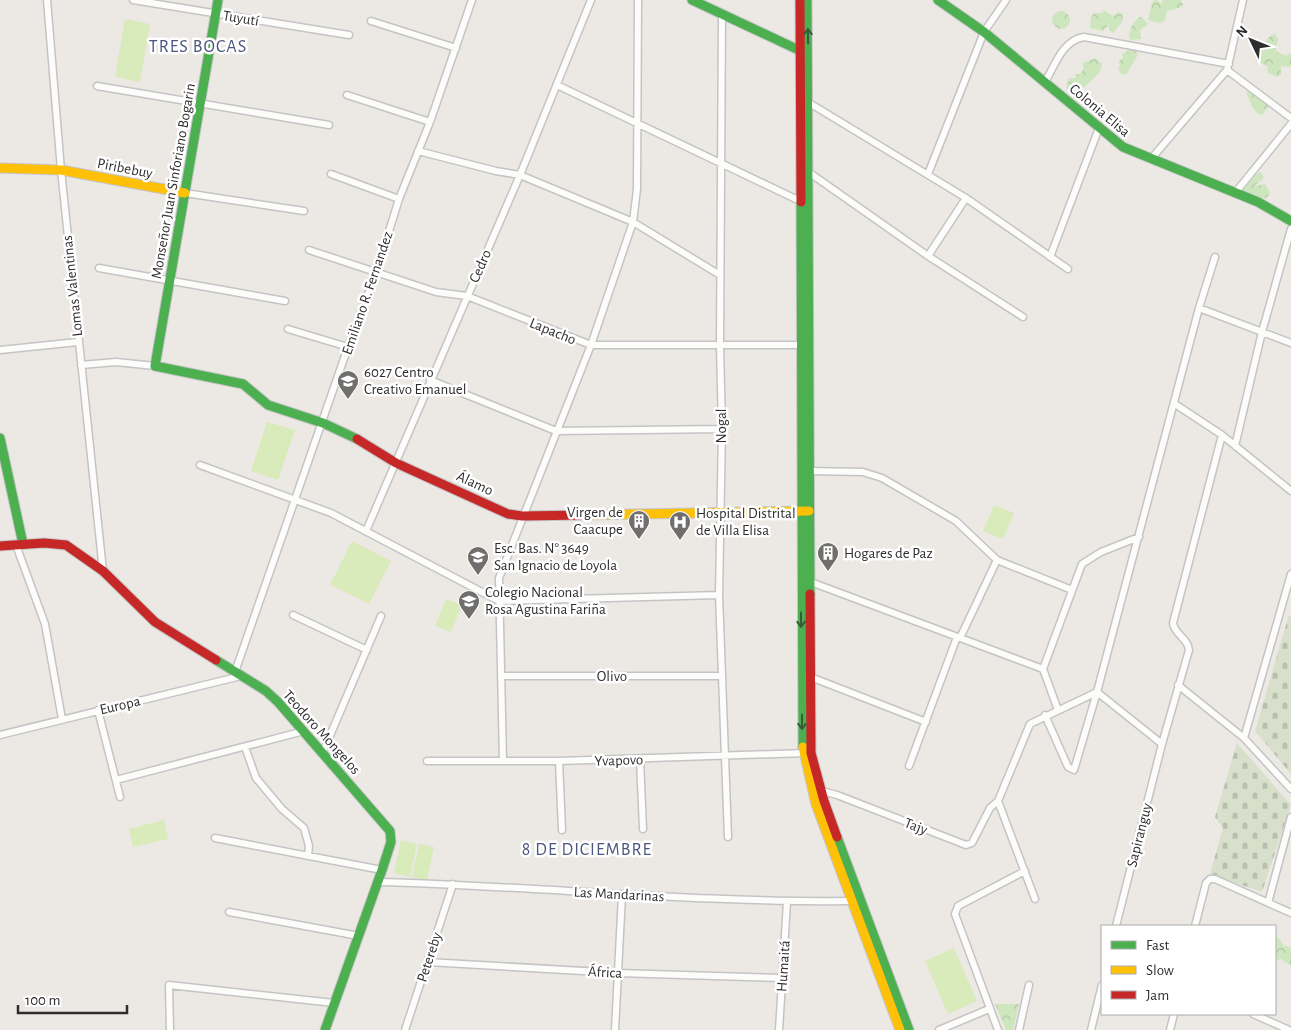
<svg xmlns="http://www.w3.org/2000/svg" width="1291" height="1030" font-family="'Alegreya Sans',sans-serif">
	<defs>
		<pattern id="forest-crowns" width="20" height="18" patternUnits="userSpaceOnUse" patternTransform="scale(1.25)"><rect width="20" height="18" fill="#cee6be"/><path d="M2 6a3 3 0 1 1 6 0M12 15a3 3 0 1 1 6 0" fill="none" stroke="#b1c6a4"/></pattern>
		<pattern id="cemetery-stones" width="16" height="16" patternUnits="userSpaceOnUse" patternTransform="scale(1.25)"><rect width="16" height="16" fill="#d8e0cc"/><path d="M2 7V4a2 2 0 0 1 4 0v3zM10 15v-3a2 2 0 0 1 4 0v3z" fill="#bac0b0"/></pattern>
	</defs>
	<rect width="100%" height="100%" fill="#ece8e4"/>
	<!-- forest -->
	<path fill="url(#forest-crowns)" d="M1157,0L1161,4L1163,0H1181L1183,5L1182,7L1167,11L1164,21C1160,24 1153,22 1148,20L1152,2Z
		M1104,10L1113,16L1118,12L1123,14L1122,22L1113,33L1110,31L1109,25L1102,31L1090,28L1091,17L1094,13H1102Z
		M1052 20a9 9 0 1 1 18 0a9 9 0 1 1-18 0Z
		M1139,17H1142L1148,24L1140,30L1141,39L1130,40C1127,30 1133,24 1139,17Z
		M1275,34L1278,39L1276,51L1286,56L1291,53V67L1281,66V74L1277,77L1268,73L1267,66L1258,62L1254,55L1271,35Z
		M1130,50H1135L1138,55L1126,75L1120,73L1118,68L1120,66L1119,61L1123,58L1122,54Z
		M1095,58L1102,64L1100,72L1079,92L1082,85H1077L1074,93L1066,88L1069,78H1075L1076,74H1080L1083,70V63Z
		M1250,91L1269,105L1263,114L1259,115L1252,107L1246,92Z
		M1261,172L1264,178L1254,186L1265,184L1270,192L1267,198H1260L1238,188L1251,176Z
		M1275,937L1279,938L1283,945L1291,948V966L1281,959L1275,962Z
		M995,1004H1019L1013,1030H1006Z"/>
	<!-- cemetery -->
	<path fill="url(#cemetery-stones)" d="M1289,615L1291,616V774L1255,731Z
		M1237,743L1291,805L1262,892L1210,874L1223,828L1215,817Z"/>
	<!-- pitch -->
	<path fill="#d9eabb" d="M125,19L150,24L140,82L115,77Z
		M267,422L295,430L278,480L251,471Z
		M994,505L1014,513L1003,539L983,531Z
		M352,541L391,561L369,604L330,585Z
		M446,599L462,605L451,632L435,626Z
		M164,820L168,839L133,847L129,829Z
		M401,840L417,844L410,877L394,873Z
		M419,844L434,847L427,880L412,877Z
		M954,948L977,1001L948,1014L925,961Z"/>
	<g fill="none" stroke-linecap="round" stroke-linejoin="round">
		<!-- street casing -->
		<g stroke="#c5c4c5" stroke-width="9">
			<path id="street" d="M47,0L61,170L103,571
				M133,0L349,35
				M722,14L720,345L722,429L719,595L728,837
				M371,21L456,48
				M1227,70L1291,118
				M1045,82C1055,65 1063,40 1084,37L1229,64
				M557,85L800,201
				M97,86L329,125
				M347,95L430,122
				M806,101L966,198L1068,269
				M418,151L496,171L520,175L633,222L720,275
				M1151,159L1227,70L1243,0
				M807,171L928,256L1023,317
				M331,174L399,199
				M928,174L984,32L1006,0
				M185,193L304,211
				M1235,193L1291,124
				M309,250L436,292L467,296L591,345H804
				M928,256L966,198
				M1050,257L1099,128
				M99,268L285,301
				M1199,308L1291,343
				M288,329L348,347
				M0,350L78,342
				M81,365L116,362L155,366
				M430,380L556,431L722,429
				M1175,404L1222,435L1291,491
				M1235,446L1262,332L1291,229
				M200,465L331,513L499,601L719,595
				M809,471L863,472L882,478L956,521L997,560L1072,590
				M366,531L520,175L591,0
				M16,545L45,624L62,719
				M808,581L1043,669
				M293,615L367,650
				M960,638L997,560
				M235,672L348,347L376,273L399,199L430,122L472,0
				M502,676H721
				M808,676L926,722
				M1178,685L1244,738L1291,789
				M1097,692L1162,744
				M98,710L120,797
				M1058,710L1043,669L1082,564L1101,552L1139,537
				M1045,715L1068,767L1074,770L1097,692L1199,308L1215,257
				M0,735L241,676
				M1244,738L1291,574
				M245,747L256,778L282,809L304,828L309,846L308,856
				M323,752L381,616
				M640,759L643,829
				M427,761H559L806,753
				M503,761L499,578L591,345L633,222L637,189L638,0
				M559,761L562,830
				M909,766L957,637
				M116,780L304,731
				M818,790L837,795L966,845L972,843L990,808L998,801
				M215,838L382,870
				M378,882C537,886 695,903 854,901
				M1035,899L998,801L1030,724L1097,692
				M1268,903L1291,817
				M229,912L359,936
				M1116,926L1162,744L1189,650C1188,638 1174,634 1173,623L1222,435
				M1195,926L1206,883L1210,879H1215L1291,913
				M428,962L618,973L782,978
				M1253,1014L1289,1030
				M170,1030L169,985L334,1003
				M405,1030L453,884
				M615,1030L622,895
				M779,1030L787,902
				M939,1030L989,1009
				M998,1030L955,914L958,906L1025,871
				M1019,1030L1029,985
				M1091,1030L1102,985
				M1170,1030L1174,1014"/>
		</g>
		<!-- fast casing -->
		<g stroke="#c5c4c5" stroke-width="11">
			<path id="fast" d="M218,0L155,366L243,384L268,405L323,423L357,439
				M692,0L803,52
				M807,0L810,594
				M938,0L984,32L1123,147L1258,202L1291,221
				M801,202L803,747
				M0,438L23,544
				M216,660L266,691L278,702L390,831L391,842L382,870L325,1030
				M837,837L909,1030"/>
		</g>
		<!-- slow casing -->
		<g stroke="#c5c4c5" stroke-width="11">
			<path id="slow" d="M0,168L61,170L185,193
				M585,515L809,511
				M803,747L816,804L900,1030"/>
		</g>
		<!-- jam casing -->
		<g stroke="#c5c4c5" stroke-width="11">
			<path id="jam" d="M800,0L801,202
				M357,439L396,463L508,514L522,516L585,515
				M0,546L44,543L66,545L103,571L155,622L216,660
				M810,594L811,753L824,801L837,837"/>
		</g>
		<!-- street -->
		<use href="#street" stroke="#fcfcfb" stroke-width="6"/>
		<!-- fast -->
		<use href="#fast" stroke="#4caf50" stroke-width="9"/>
		<!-- slow -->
		<use href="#slow" stroke="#ffc107" stroke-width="9"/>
		<!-- jam -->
		<use href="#jam" stroke="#c62828" stroke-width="9"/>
	</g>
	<!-- one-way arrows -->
	<defs><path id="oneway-shaft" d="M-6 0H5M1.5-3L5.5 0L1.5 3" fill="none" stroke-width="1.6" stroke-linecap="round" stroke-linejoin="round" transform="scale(1.25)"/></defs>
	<g stroke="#385b3a">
		<use href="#oneway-shaft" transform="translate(808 36) rotate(-91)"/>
		<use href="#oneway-shaft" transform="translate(801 620) rotate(90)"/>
		<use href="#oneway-shaft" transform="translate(802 722) rotate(90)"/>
	</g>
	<!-- icons -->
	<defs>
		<g id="school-pin" transform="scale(1.125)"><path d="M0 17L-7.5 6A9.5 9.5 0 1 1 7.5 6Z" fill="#706f6e" stroke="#fff"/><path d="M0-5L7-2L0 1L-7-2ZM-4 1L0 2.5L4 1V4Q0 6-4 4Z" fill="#fff"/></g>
		<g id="building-pin" transform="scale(1.125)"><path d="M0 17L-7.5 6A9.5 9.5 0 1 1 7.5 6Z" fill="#706f6e" stroke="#fff"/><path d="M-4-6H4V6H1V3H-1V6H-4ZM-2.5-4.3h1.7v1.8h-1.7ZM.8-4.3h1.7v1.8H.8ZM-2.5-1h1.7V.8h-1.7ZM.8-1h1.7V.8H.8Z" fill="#fff"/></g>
		<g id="hospital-pin" transform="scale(1.125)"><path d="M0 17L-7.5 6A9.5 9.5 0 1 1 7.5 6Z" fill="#706f6e" stroke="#fff"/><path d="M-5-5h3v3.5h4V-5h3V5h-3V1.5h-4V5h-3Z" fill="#fff"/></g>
	</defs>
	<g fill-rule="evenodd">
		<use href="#school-pin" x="348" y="381"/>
		<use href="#building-pin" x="639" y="521"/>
		<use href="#hospital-pin" x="680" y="522"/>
		<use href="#building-pin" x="828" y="553"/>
		<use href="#school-pin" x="478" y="557"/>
		<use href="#school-pin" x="469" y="601"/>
	</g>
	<g text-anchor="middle" stroke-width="5" stroke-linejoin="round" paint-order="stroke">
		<!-- street labels -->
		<g font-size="15" fill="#2e2e2e" stroke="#fff">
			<text transform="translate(241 18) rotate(9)" y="5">Tuyutí</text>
			<text transform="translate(1100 110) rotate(40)" y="5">Colonia Elisa</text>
			<text transform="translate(125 168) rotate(11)" y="5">Piribebuy</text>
			<text transform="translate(173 181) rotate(-80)" y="5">Monseñor Juan Sinforiano Bogarin</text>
			<text transform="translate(480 266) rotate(-66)" y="5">Cedro</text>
			<text transform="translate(72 286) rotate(-96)" y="5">Lomas Valentinas</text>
			<text transform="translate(367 293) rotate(-71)" y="5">Emiliano R. Fernandez</text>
			<text transform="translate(553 331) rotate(22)" y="5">Lapacho</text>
			<text transform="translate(721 426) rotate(-90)" y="5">Nogal</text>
			<text transform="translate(475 483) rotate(25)" y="5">Álamo</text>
			<text x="612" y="681">Olivo</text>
			<text transform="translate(120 705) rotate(-13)" y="5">Europa</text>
			<text transform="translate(322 732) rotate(48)" y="5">Teodoro Mongelos</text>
			<text transform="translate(619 760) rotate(-2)" y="5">Yvapovo</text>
			<text transform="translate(916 826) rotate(21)" y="5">Tajy</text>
			<text transform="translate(1139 835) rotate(-76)" y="5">Sapiranguy</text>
			<text transform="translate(619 894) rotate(3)" y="5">Las Mandarinas</text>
			<text transform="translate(429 957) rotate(-72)" y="5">Petereby</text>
			<text transform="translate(783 966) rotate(-86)" y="5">Humaitá</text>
			<text transform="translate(605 972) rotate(3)" y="5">África</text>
		</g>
		<!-- poi labels -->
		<g font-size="15" fill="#2e2e2e" stroke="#fff" text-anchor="start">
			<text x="364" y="377">6027 Centro<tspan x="364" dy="17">Creativo Emanuel</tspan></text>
			<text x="623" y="517" text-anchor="end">Virgen de<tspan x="623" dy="17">Caacupe</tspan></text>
			<text x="696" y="518">Hospital Distrital<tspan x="696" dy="17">de Villa Elisa</tspan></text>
			<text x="494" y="553">Esc. Bas. N° 3649<tspan x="494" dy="17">San Ignacio de Loyola</tspan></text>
			<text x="844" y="558">Hogares de Paz</text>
			<text x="485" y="597">Colegio Nacional<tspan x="485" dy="17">Rosa Agustina Fariña</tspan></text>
		</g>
		<!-- quarter labels -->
		<g font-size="18" letter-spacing="1" fill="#4d5680" stroke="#fff">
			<text x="198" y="52">TRES BOCAS</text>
			<text x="587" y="855">8 DE DICIEMBRE</text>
		</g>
	</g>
	<!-- legend -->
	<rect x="1101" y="925" width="175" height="90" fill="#ffffff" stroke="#ababab"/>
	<rect x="1111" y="941" width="25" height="8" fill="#4caf50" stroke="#ababab"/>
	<text x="1146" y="950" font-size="15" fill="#2e2e2e">Fast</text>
	<rect x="1111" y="966" width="25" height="8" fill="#ffc107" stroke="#ababab"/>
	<text x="1146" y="975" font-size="15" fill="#2e2e2e">Slow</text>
	<rect x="1111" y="991" width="25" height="8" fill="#c62828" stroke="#ababab"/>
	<text x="1146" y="1000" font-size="15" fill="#2e2e2e">Jam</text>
	<!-- north arrow -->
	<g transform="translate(1251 40) rotate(313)" stroke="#ffffff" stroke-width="4" paint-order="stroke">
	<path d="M0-4L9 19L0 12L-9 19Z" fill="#2e2e2e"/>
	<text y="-8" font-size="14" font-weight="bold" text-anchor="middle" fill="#2e2e2e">N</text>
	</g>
	<!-- scale -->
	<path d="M18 1005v8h109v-8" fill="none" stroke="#2e2e2e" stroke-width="2.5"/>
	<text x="25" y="1005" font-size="15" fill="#2e2e2e" stroke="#ffffff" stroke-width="4" paint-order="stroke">100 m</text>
</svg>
